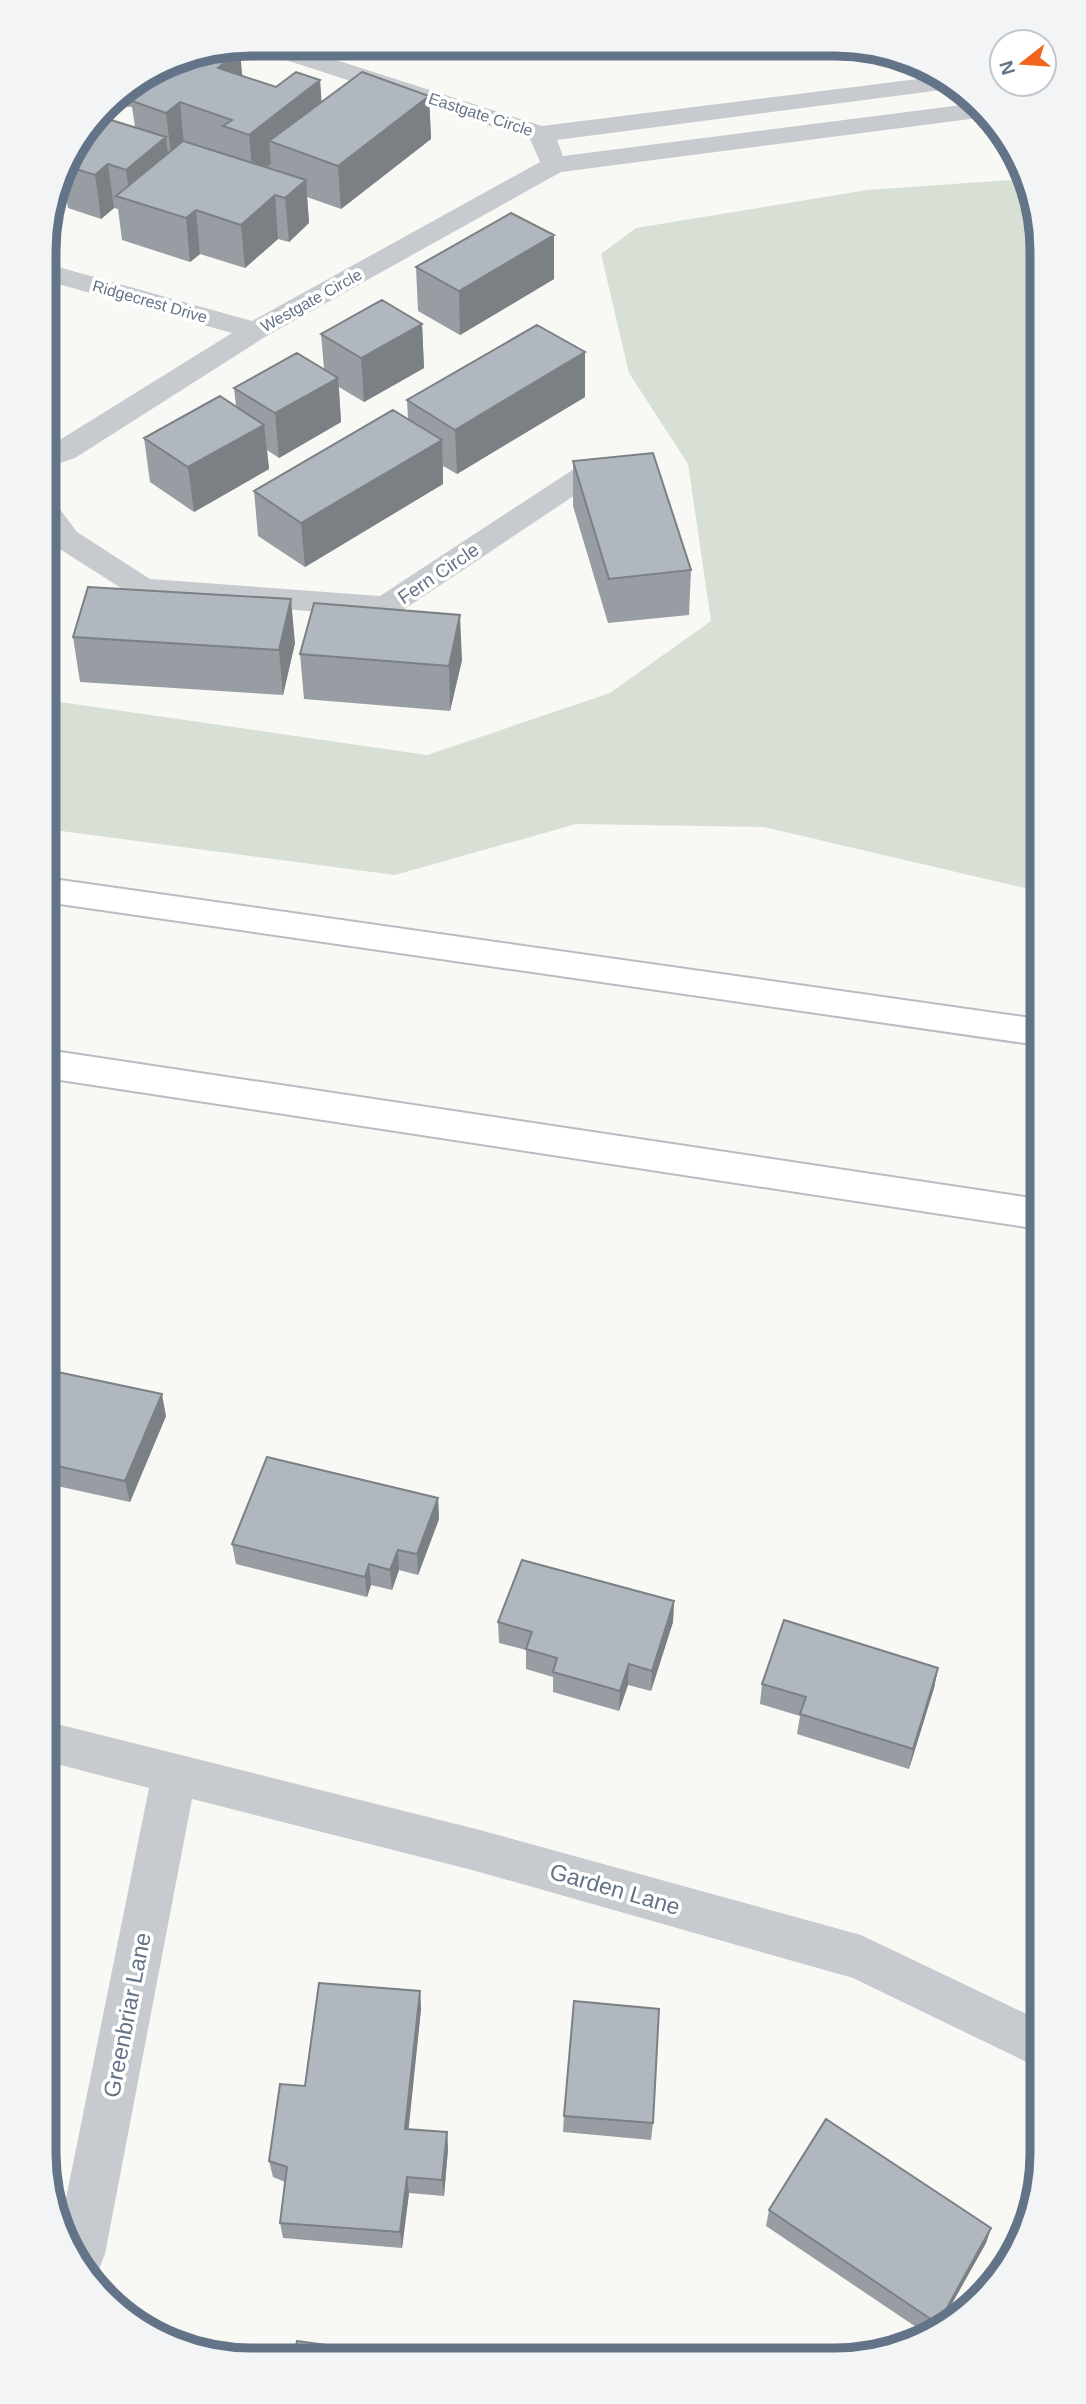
<svg xmlns="http://www.w3.org/2000/svg" width="1086" height="2404" font-family="Helvetica,sans-serif">
	<rect width="100%" height="100%" fill="#f8f8f5"/>
	<!-- green -->
	<path fill="#d8e0d5" d="M1024,179L1035,197L1037,891L764,827L576,824L395,875L46,829V700L427,755L610,693L711,621L688,464L629,373L601,254L636,228L867,190Z"/>
	<g fill="none" stroke-linecap="round" stroke-linejoin="round">
		<!-- highway casing -->
		<g stroke="#b9bcc0" stroke-width="4">
			<path id="highway" d="M46,878L1038,1019V1045L46,902Z
				M47,1050L1038,1199L1039,1229L47,1078Z"/>
		</g>
		<!-- street -->
		<path fill="#c7cace" fill-rule="evenodd" d="M249,44H286L542,126L934,77L957,88L557,140L563,156L977,103L985,117L561,172L265,337L75,458L45,468V449L232,333L44,280V263L252,321L540,162L530,139L252,49Z
			M588,464L599,467L603,473L599,479L397,614L386,617L143,598L132,595L55,546L45,533V502L56,504L77,532L150,579L380,596L577,467Z
			M49,1722L476,1829L861,1935L1041,2021V2069L853,1978L476,1871L192,1799L105,2254L98,2272L93,2274L61,2223L149,1788L49,1762Z"/>
		<!-- highway -->
		<use href="#highway" fill="#fff" fill-rule="evenodd"/>
	</g>
	<!-- wall -->
	<path fill="#979da3" d="M568,46H648L647,51L626,54L623,48L572,54Z
		M172,59L176,68L242,76L276,87L320,80L321,102L429,96L431,139L341,209L307,197L309,223L289,242L278,239L245,268L200,254L190,262L122,240L118,209L114,208L101,219L68,208L65,189L55,197L65,160L98,116L135,127L132,107L106,105L114,95Z
		M416,267L554,279L460,335L418,311Z
		M422,324L424,368L364,402L339,387L341,422L279,458L267,450L269,469L194,512L150,482L144,438L236,406L234,388L324,369L321,334Z
		M585,352V397L457,474L443,466V484L305,567L258,536L254,491L408,419L407,400Z
		M573,461L691,570L689,615L608,623L573,506Z
		M73,637L295,643L283,695L80,682Z
		M300,654L462,660L450,711L304,699Z
		M48,1370L166,1416L130,1502L48,1484Z
		M438,1498L439,1519L418,1575L399,1570L392,1590L371,1585L367,1597L236,1564L232,1544Z
		M674,1601L673,1622L651,1691L628,1685L619,1711L553,1692V1677L526,1669V1650L499,1643L498,1622Z
		M938,1668L934,1688L909,1769L797,1734L800,1716L760,1704L762,1684Z
		M420,1991L421,2009L408,2129L447,2132L448,2149L444,2196L409,2193L402,2248L283,2238L280,2223L285,2182L273,2177L269,2161L305,2086Z
		M564,2116L653,2123L651,2140L563,2132Z
		M769,2210L991,2228L986,2243L936,2332L928,2335L766,2226Z"/>
	<!-- shaded-wall -->
	<path fill="#7b8085" d="M572,46H623V48L572,54Z
		M626,46H648L647,51L626,54Z
		M664,46L692,47L664,50Z
		M240,51L244,94L218,68Z
		M172,59H175L177,74L163,109L158,68Z
		M320,80L323,123L269,141L271,164L253,179L249,135Z
		M429,96L431,139L341,209L338,166Z
		M180,102L184,145L171,156L166,113Z
		M166,137L171,181L130,200L126,170Z
		M108,164L114,208L101,219L95,175Z
		M62,170L65,189L55,197Z
		M306,180L309,223L289,242L285,198Z
		M275,195L278,239L245,268L241,225Z
		M196,210L200,254L190,262L186,218Z
		M554,235V279L460,335L459,291Z
		M422,324L424,368L364,402L361,358Z
		M45,330H46L53,374L45,376Z
		M585,352V397L457,474L455,430Z
		M338,378L341,422L279,458L275,413Z
		M264,425L269,469L194,512L188,467Z
		M442,440L443,484L305,567L301,523Z
		M291,599L295,643L283,695L279,650Z
		M460,615L462,660L450,711L449,666Z
		M162,1394L166,1416L130,1502L125,1481Z
		M438,1498L439,1519L418,1575L417,1554Z
		M398,1550L399,1570L392,1590L390,1570Z
		M369,1564L371,1585L367,1597L365,1577Z
		M674,1601L673,1622L651,1691L652,1671Z
		M629,1664L628,1685L619,1711L620,1691Z
		M938,1668L934,1688L909,1769L913,1749Z
		M420,1991L421,2009L407,2145L405,2129Z
		M447,2132L448,2149L444,2196L442,2180Z
		M407,2177L409,2193L402,2248L400,2232Z
		M991,2228L986,2243L936,2332L935,2333L938,2324Z"/>
	<!-- building -->
	<path fill="#b0b7be" stroke="#7b8085" stroke-width="2" d="M230,48L240,51L218,68L276,87L296,72L320,80L249,135L223,126L232,120L180,102L166,113L132,101L194,55Z
		M362,72L429,96L338,166L269,141Z
		M98,116L166,137L126,170L108,164L95,175L63,165L64,162L77,152L72,150Z
		M183,141L306,180L285,198L275,195L241,225L196,210L186,218L116,196Z
		M511,213L554,235L459,291L416,267Z
		M382,300L422,324L361,358L321,334Z
		M537,325L585,352L455,430L407,400Z
		M297,353L338,378L275,413L234,388Z
		M220,396L264,425L188,467L144,438Z
		M393,410L442,440L301,523L254,491Z
		M653,453L691,570L609,579L573,461Z
		M88,587L291,599L279,650L73,637Z
		M314,603L460,615L449,666L300,654Z
		M48,1370L162,1394L125,1481L48,1464Z
		M267,1457L438,1498L417,1554L398,1550L390,1570L369,1564L365,1577L232,1544Z
		M522,1560L674,1601L652,1671L629,1664L620,1691L553,1672L557,1658L526,1649L532,1632L498,1622Z
		M784,1620L938,1668L913,1749L800,1714L806,1697L762,1684Z
		M319,1983L420,1991L405,2129L447,2132L442,2180L407,2177L400,2232L280,2223L287,2167L269,2161L280,2084L305,2086Z
		M574,2001L659,2009L653,2123L564,2116Z
		M826,2119L991,2228L938,2324L769,2210Z
		M297,2341L400,2355L294,2356Z"/>
	<g text-anchor="middle" stroke-width="7" stroke-linejoin="round" paint-order="stroke">
		<!-- far-street labels -->
		<g font-size="16" fill="#647488" stroke="#fff">
			<text transform="translate(481 114) rotate(18)" y="6">Eastgate Circle</text>
			<text transform="translate(311 300) rotate(-29)" y="6">Westgate Circle</text>
			<text transform="translate(150 301) rotate(16)" y="6">Ridgecrest Drive</text>
		</g>
		<!-- street labels -->
		<g font-size="19" fill="#647488" stroke="#fff">
			<text transform="translate(438 573) rotate(-34)" y="7">Fern Circle</text>
		</g>
		<!-- near-street labels -->
		<g font-size="23" fill="#647488" stroke="#fff">
			<text transform="translate(615 1889) rotate(16)" y="8">Garden Lane</text>
			<text transform="translate(127 2015) rotate(-79)" y="8">Greenbriar Lane</text>
		</g>
	</g>
	<!-- crop -->
	<path d="M0 0H1086V2404H0ZM251 56H835A195 195 0 0 1 1030 251V2153A195 195 0 0 1 835 2348H251A195 195 0 0 1 56 2153V251A195 195 0 0 1 251 56Z" fill="#f3f4f5" fill-rule="evenodd"/>
	<path fill="none" stroke="#647488" stroke-width="9" d="M251 56H835A195 195 0 0 1 1030 251V2153A195 195 0 0 1 835 2348H251A195 195 0 0 1 56 2153V251A195 195 0 0 1 251 56Z"/>
	<!-- north arrow -->
	<g transform="translate(1023 63) rotate(253)"><circle r="33" fill="#ffffff" stroke="#c1c7cf" stroke-width="2"/>
	<path d="M0-5L12 26L0 18L-12 26Z" fill="#f1651c"/>
	<text y="-10" font-size="19" font-weight="bold" text-anchor="middle" fill="#647488">N</text>
	</g>
</svg>
